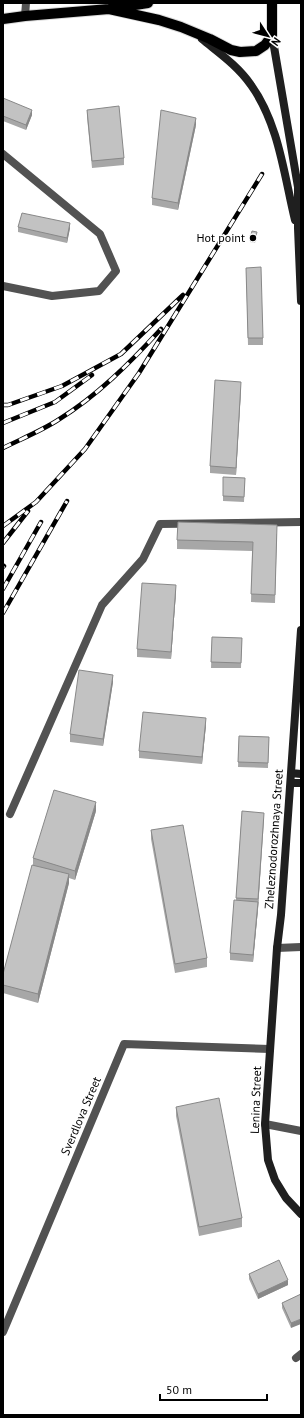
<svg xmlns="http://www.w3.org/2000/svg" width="304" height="1418" font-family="'PT Sans',sans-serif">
	<rect width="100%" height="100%" fill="#fff"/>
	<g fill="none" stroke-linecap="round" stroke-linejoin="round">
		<!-- primary casing -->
		<g stroke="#dbdbdb" stroke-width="12">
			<path id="primary" d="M109,9L159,20L181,27L210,39L231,50L240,52L256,51L265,45L272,35V3
				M3,19L25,16L109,9L148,3"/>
		</g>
		<!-- lane -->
		<path stroke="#525252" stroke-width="8" d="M3,154L100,234L116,271L99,291L52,296L3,286
			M10,814L102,605L143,559L160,524L301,522
			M277,948L301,947
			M265,1124L301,1131
			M296,1358L301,1354"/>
		<!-- street -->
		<path stroke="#525252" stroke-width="8" d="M25,16L26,3
			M3,1332L124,1044L270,1049"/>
		<!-- secondary -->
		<path stroke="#1f1f1f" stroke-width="8" d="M272,35L298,187V228L301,301
			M202,39C219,53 238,66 251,85C279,124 284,175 295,220
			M301,630L281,915L277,948L265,1124L268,1160L275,1180L286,1198L301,1214
			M291,773L301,774
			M291,783H301"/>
		<!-- primary -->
		<use href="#primary" stroke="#000" stroke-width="10"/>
		<!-- rail casing -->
		<g stroke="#000" stroke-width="4.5">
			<path id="rail" d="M3,405H8L62,386L121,354L183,295
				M3,423L55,402L92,375
				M3,448C21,439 41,431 58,420C97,396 130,363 161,329
				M3,526L36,502L85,449L139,373L262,174
				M3,543L28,511
				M3,567L4,566
				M3,589L41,522
				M3,613L67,501"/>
		</g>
		<!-- rail -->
		<use href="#rail" stroke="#fff" stroke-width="3" stroke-dasharray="9" stroke-linecap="butt"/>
	</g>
	<!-- wall -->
	<path fill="#a7a7a7" d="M3,98L32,115L26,130L3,121Z
		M87,110L124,158V165L92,168L87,117Z
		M196,125L178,210L152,205V198Z
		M18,227L70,228L67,243L18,232Z
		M257,234L255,243L250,242V239Z
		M246,268L263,338V345H248Z
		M241,389L236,475L210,473V466Z
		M223,477L245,478L244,502L223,501Z
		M277,534L275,603L251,602L252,551L177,549V540Z
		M176,592L171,659L137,657V649Z
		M212,637L242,638L241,668H211Z
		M113,682L103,746L70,742V734Z
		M206,725L202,764L139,758V751Z
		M239,736L269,737L268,768L238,767Z
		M96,811L75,880L69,878V883L38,1003L3,993V974L33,865V858Z
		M242,811L264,820L258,909L253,962L230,960V953L236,900Z
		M151,830L207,958V967L175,973L151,839Z
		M176,1107L242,1218V1227L199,1236L176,1116Z
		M249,1274L288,1285L258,1299L249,1279Z
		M301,1294L291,1328L282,1308V1303Z"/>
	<!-- shaded-wall -->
	<path fill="#888" d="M32,110V115L26,130V125Z
		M196,118V125L178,210V203Z
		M70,223V228L67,243V238Z
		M241,382V389L236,475V468Z
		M176,585V592L171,659V652Z
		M113,675V682L103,746V739Z
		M206,718V725L202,764V757Z
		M96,802V811L75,880V871Z
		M264,813L258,909L253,962V955L258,903Z
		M69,874V883L38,1003V994Z
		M4,887V894L3,896V889Z
		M288,1280V1285L258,1299V1294Z
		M301,1319V1324L291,1328V1323Z"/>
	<!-- building -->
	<path fill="#c2c2c2" stroke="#888" d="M3,98L32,110L26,125L3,116Z
		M119,106L124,158L92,161L87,110Z
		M161,110L196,118L178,203L152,198Z
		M22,213L70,223L67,238L18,227Z
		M252,231L257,232L255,240L250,239Z
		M261,267L263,338H248L246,268Z
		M215,380L241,382L236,468L210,466Z
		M223,477L245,478L244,497L223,496Z
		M178,522L277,525L275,595L251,594L253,542L177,540Z
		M142,583L176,585L171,652L137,649Z
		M212,637L242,638L241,663L211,662Z
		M79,670L113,675L103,739L70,734Z
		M143,712L206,718L202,757L139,751Z
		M239,736L269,737L268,763L238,762Z
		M54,790L96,802L75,871L33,858Z
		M242,811L264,813L258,899L236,898Z
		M183,825L207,958L175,964L151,830Z
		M32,865L69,874L38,994L3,985V974Z
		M234,900L258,902L253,955L230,953Z
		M219,1098L242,1218L199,1227L176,1107Z
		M279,1260L288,1280L258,1294L249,1274Z
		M301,1294V1319L291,1323L282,1303Z"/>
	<!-- markers -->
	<circle fill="#000" stroke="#fff" stroke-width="1.5" cx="253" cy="238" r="4"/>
	<g text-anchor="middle" stroke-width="3" stroke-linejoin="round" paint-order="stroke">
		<!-- poi labels -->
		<g font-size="12" fill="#000" stroke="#fff" text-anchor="end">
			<text x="245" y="242">Hot point</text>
		</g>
		<!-- street labels -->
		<g font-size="12" fill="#000" stroke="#fff">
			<text transform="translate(274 839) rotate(-86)" y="4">Zheleznodorozhnaya Street</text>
			<text transform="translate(256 1100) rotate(-88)" y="4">Lenina Street</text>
			<text transform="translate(81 1116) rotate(-67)" y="4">Sverdlova Street</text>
		</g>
	</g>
	<!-- border -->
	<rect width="304" height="1418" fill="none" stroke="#000000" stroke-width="8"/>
	<!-- north arrow -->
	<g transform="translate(268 36) rotate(126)" stroke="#ffffff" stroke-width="3" paint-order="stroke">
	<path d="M0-3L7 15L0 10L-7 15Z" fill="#000000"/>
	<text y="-6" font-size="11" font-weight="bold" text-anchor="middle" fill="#000000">N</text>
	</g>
	<!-- scale -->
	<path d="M160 1394v6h107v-6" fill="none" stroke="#000000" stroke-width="2"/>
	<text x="166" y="1394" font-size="12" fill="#000000" stroke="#ffffff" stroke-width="3" paint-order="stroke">50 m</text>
</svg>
